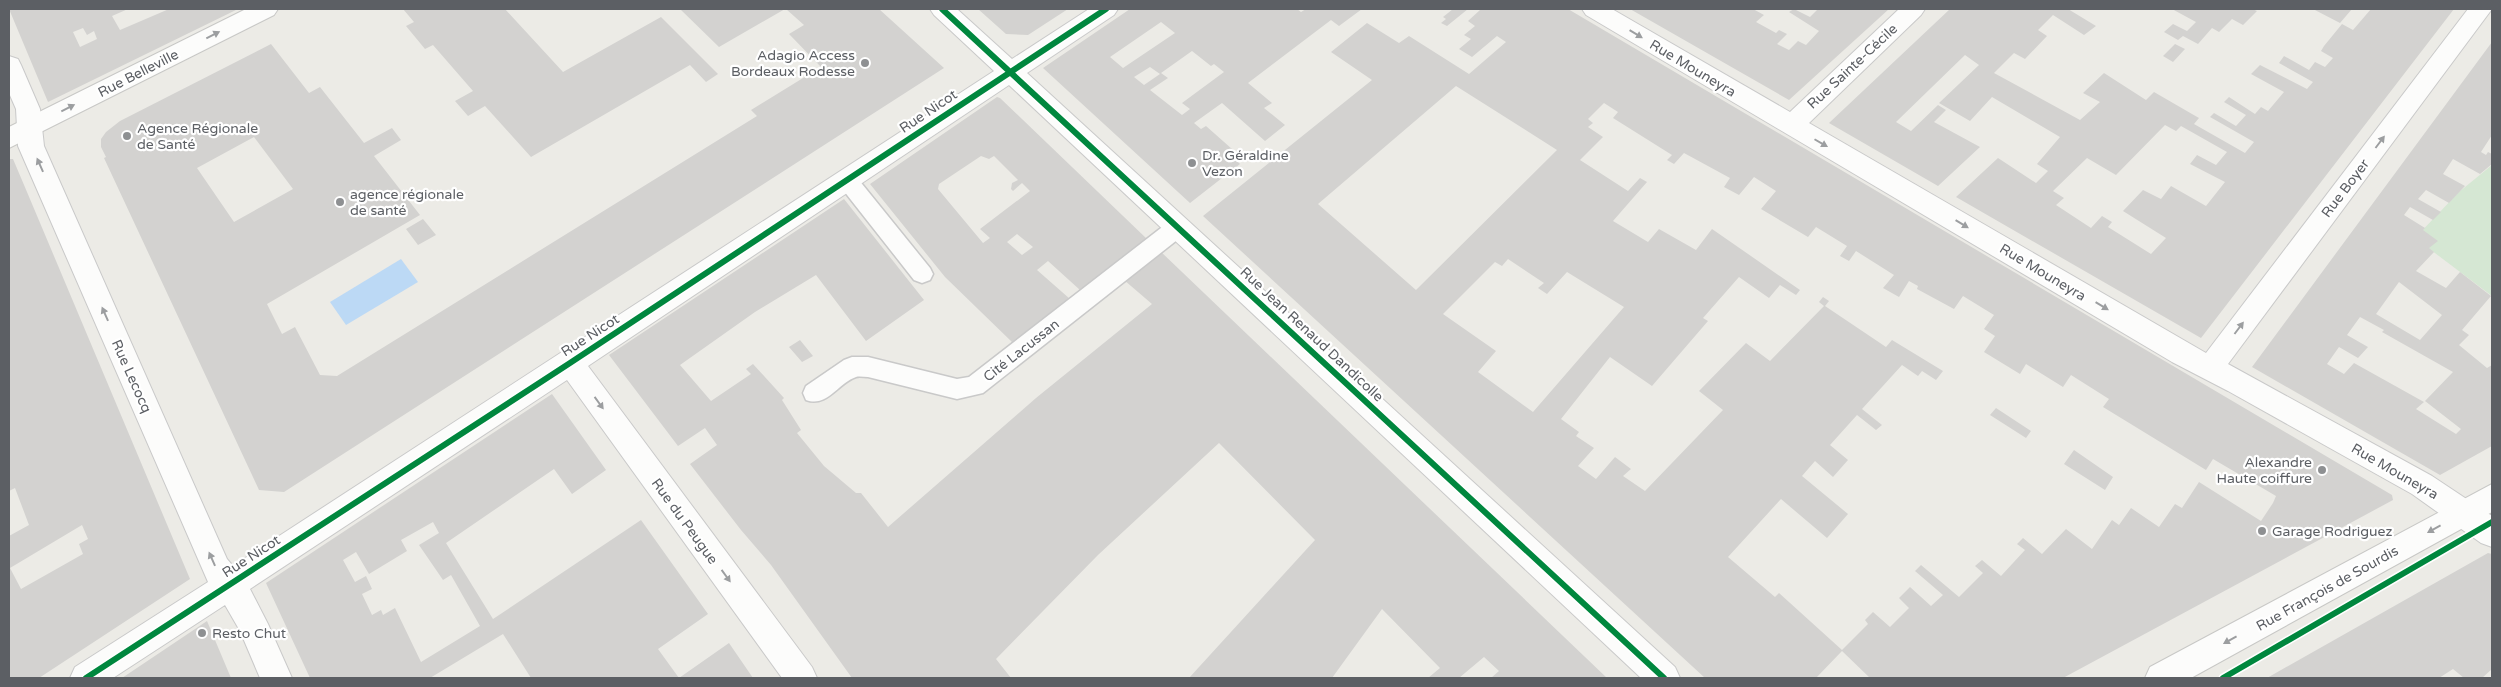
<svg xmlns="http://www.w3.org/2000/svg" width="2501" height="687" font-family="'Varela Round',sans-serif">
	<rect width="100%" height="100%" fill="#ecebe6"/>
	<!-- green -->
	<path fill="#d5e7d3" d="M2492,165V296L2415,238L2459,192Z"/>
	<!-- water -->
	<path fill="#bcd9f5" d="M401,259L418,282L346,325L330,302Z"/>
	<!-- building -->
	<path fill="#d3d2d0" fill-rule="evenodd" d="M9,9H128L112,16L120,30L169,9H238L48,102ZM83,28L87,35L94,31L97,39L80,47L73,32Z
		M403,9H505L563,72L661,17L718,74L706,82L690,65L531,157L485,106L468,116L455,101L473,91L433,45L425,49L406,26L414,22Z
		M680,9H785L719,47Z
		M786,9H879L944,68L284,492L259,490L104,158L106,157L101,147V139L106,132L120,121L271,44L309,93L320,87L364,143L392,128L401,140L374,156L420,215L267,304L282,334L295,327L320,375L337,376L757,116L751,110L821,67L789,34L804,25ZM254,137L293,189L234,222L197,168Z
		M978,9H1068L1028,35L1006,34Z
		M1130,9H1297L1301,12L1306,9H1362L1339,26L1331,20L1248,83L1272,103L1264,108L1285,125L1265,141L1222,103L1194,123L1201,129L1206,126L1241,157L1236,160L1240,164L1190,203L1043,68ZM1161,22L1175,33L1123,68L1110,57ZM1192,51L1211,66L1214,64L1224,72L1182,103L1190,109L1182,115L1150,90L1168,78L1161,73ZM1150,67L1160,74L1144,85L1134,77Z
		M1453,9H1468L1447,26L1441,23L1446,19L1443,17Z
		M1478,9H1568L2392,495L2393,500L2063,678H1870L1842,651L1816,678H1705L1203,216L1372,80L1331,52L1367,23L1399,43L1409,36L1469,74L1506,42L1497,36L1472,57L1459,49L1471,39L1464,35L1475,26L1468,21L1480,10ZM1456,86L1557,150L1416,290L1318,204ZM1604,103L1618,112L1613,118L1672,155L1667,160L1674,164L1684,153L1730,178L1724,187L1739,195L1754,177L1776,191L1761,209L1808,237L1816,227L1847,246L1840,256L1849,261L1856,251L1894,275L1883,288L1899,297L1909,281L1918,286L1917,289L1954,309L1963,296L1994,315L1984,329L1995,336L1984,352L2020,374L2026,364L2063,387L2071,375L2109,399L2103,407L2206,470L2213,459L2276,496L2273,503L2261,521L2199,482L2182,508L2175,504L2159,527L2131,508L2119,525L2112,520L2092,549L2066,529L2042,554L2023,538L2017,544L2025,550L2001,576L1982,560L1975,566L1983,573L1959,597L1921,565L1915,571L1943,595L1931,606L1910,587L1899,598L1909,608L1890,627L1873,612L1865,620L1868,624L1842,650L1779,593L1775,597L1728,557L1781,499L1827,538L1848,514L1802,476L1815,461L1833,477L1848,460L1830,445L1857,415L1876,430L1882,425L1862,409L1902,365L1918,376L1922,371L1936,380L1943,371L1892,340L1886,347L1825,306L1829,301L1823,297L1819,302L1824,306L1770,361L1746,343L1699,391L1723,410L1645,491L1623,476L1631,469L1615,457L1596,479L1578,466L1594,448L1576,436L1579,432L1561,419L1610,357L1652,386L1708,321L1703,318L1739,277L1769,298L1780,285L1796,295L1800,290L1712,229L1696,250L1659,229L1648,242L1613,221L1647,182L1640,178L1628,191L1580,160L1603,137L1588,127L1593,123L1588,119ZM1508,259L1544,283L1538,288L1547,294L1567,272L1624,307L1533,412L1478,372L1496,351L1443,314L1495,262L1502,266Z
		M1630,9H1753L1764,15L1756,22L1776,33L1779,30L1787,34L1777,44L1789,50L1798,41L1806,45L1819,31L1789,12L1794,9L1810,17L1818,9H1889L1789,100Z
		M1950,9H2068L2096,26L2084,35L2053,15L2038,30L2047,36L2025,59L2014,53L1994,73L2080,120L2100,102L2083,93L2104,73L2146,100L2154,92L2192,114L2199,118L2194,124L2245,153L2254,142L2210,117L2214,113L2236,126L2246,115L2224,102L2229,97L2255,114L2261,107L2268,111L2284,92L2251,74L2260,65L2307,89L2313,82L2279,63L2284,56L2309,70L2315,62L2325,67L2333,58L2321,51L2324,46L2342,24L2353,30L2371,9H2454L2201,338L1956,197L1998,158L2036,183L2048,171L2037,164L2060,137L1992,97L1970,121L1939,103L1979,65L1965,55L1896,122L1911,131L1938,105L1946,110L1934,122L1980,147L1938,186L1829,123ZM2165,125L2176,131L2181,126L2227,152L2216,165L2197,155L2190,164L2225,182L2206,206L2171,186L2161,199L2143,190L2123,211L2166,238L2151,254L2108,227L2112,222L2102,216L2091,228L2056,205L2064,198L2053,191L2087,158L2116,175Z
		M2172,9H2252L2257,11L2243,25L2232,19L2219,32L2212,28L2198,44L2183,36L2178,40L2164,32L2173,24L2187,31L2196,22Z
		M2313,9H2352L2340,23Z
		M2492,42V135L2481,152L2486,155L2488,152L2492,154V164L2480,174L2453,159L2443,174L2465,186L2449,203L2426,190L2418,199L2441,212L2433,220L2410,207L2404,215L2425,228L2423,230L2438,241L2429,248L2434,252L2416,271L2446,288L2460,272L2491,296L2462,330L2469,335L2459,345L2487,368L2492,365V446L2440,475L2252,367ZM2399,282L2442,315L2420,340L2376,314ZM2360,317L2384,330L2382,332L2453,372L2425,401L2461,429L2456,434L2416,409L2424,402L2354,363L2344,374L2327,364L2339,347L2358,358L2368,347L2347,335Z
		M2175,44L2185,49L2173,62L2163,56Z
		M997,97L1000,98L1147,239L1080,290L1048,261L1037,270L1070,299L1013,343L945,277L870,184ZM981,156L989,159L994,156L1018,180L1012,183L1011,189L1013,191L1022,183L1030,191L980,229L990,238L983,243L938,189L939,184ZM1017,234L1033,247L1022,255L1007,242Z
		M10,159H13L27,192L190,579L39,678H9V536L29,525L15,488L9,491ZM82,525L88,539L79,544L83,554L21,589L10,568Z
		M844,199L924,300L866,341L816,275L755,312L680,365L711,401L751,374L746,369L753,364L784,398L782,400L801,430L797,433L824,466L856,493H861L888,527L1036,398L1152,304L1124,280L1159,250L1607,678H1491L1499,671L1484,657L1459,678H1428L1440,668L1382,609L1332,678H1189L1315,540L1219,443L1098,555L996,659L1011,678H852L771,565L741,530L690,464L717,445L705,428L678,446L609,355Z
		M423,219L436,235L418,245L406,229Z
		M800,340L813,356L802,362L789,347Z
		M552,394L606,470L572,494L554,469L446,543L493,619L641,520L708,614L658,649L679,678H531L503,634L430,678H310L266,583ZM433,522L439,533L419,545L443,580L451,575L480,626L421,662L395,608L383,615L381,610L372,615L362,594L372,589L366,576L355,582L343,560L356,552L369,574L407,551L401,540Z
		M1996,408L2031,431L2026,438L1990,415Z
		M2074,450L2113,477L2105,490L2064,464Z
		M2488,553L2492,554V669L2482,678H2464L2453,669L2439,678H2267Z
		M207,621L231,678H122Z
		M729,643L753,678H679Z"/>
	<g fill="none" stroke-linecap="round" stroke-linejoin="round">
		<!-- lane casing -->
		<g stroke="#c9c9c9" stroke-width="3">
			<path id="lane" d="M847,172L854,174L930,268L933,274L930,280L922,283L914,280L840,186L837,180L840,174Z
				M1178,218L1186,221L1189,227L1186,233L983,393L957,399L868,377C864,377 859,376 856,377C838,383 827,408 806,400L803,393L806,386L844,360L852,357H868L957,379L969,377L1170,221Z"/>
		</g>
		<!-- street casing -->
		<g stroke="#c9c9c9" stroke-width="2">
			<path id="street" d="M930,9H957L1012,59L1089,9H1118L1114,15L1027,73L1675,667L1680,678H1641L1009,85L588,366L812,667L817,678H782L567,380L250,589L268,624L292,678H260L240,631L225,605L113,678H70L75,667L208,582L18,146L16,109L9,93V56L18,59L21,65L40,109L44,146L227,559L233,566L994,71L934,15Z
				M1582,9H1612L1790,112L1899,9H1925L1921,15L1809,123L2206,353L2468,9H2492L2228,364L2432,476L2492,516V547L2481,543L2412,494L2228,391L2172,362L1586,15Z"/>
		</g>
		<!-- secondary casing -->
		<g stroke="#c8c8c6" stroke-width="2">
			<path id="secondary" d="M246,9H278L274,15L9,148V127Z
				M2492,484V512L2191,678H2145L2150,667Z"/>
		</g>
		<!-- lane -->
		<use href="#lane" fill="#fcfcfb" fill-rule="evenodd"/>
		<!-- street -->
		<use href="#street" fill="#fcfcfb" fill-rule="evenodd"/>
		<!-- secondary -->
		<use href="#secondary" fill="#fcfcfb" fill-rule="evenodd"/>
		<!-- cycleway casing -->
		<g stroke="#fff" stroke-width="9">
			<path id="cycleway" d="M942,9L1664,678
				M86,678L570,363L1106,9
				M2223,678L2492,522"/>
		</g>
		<!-- cycleway -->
		<use href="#cycleway" stroke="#00873e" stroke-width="6"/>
	</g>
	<!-- one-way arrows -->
	<defs><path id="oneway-solid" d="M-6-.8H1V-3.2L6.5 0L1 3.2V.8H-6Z" transform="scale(1.25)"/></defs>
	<g fill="#9c9ea0">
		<use href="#oneway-solid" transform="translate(1636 34) rotate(31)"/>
		<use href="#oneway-solid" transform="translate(213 35) rotate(-27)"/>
		<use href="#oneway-solid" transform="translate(68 108) rotate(-27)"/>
		<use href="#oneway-solid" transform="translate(2380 142) rotate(-53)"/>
		<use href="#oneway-solid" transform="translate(1821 143) rotate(30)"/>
		<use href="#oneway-solid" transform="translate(40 165) rotate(-114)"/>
		<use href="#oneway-solid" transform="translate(1962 224) rotate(31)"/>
		<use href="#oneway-solid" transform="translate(2102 306) rotate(31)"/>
		<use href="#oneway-solid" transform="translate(105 314) rotate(-114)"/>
		<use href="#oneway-solid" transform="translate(2239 328) rotate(-53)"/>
		<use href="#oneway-solid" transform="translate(599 403) rotate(54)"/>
		<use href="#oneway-solid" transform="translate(2434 529) rotate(151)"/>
		<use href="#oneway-solid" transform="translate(212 559) rotate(-114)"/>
		<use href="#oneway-solid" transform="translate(726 576) rotate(54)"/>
		<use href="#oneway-solid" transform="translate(2230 640) rotate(151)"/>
	</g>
	<!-- markers -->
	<g fill="#8e9092" stroke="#fff" stroke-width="2">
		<circle cx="865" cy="63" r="5"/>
		<circle cx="127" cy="136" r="5"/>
		<circle cx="1192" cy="163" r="5"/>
		<circle cx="340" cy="202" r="5"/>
		<circle cx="2322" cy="470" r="5"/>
		<circle cx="2262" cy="531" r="5"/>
		<circle cx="202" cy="633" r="5"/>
	</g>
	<g text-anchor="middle" stroke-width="4.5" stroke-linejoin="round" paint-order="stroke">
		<!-- poi labels -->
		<g font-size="14" fill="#5c5f64" stroke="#fff" text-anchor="start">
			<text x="855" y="60" text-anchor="end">Adagio Access<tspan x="855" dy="16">Bordeaux Rodesse</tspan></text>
			<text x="137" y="133">Agence Régionale<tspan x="137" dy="16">de Santé</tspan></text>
			<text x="1202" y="160">Dr. Géraldine<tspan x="1202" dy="16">Vezon</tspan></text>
			<text x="350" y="199">agence régionale<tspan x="350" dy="16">de santé</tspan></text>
			<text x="2312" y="467" text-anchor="end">Alexandre<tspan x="2312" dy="16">Haute coiffure</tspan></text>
			<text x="2272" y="536">Garage Rodriguez</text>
			<text x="212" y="638">Resto Chut</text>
		</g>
		<!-- street labels -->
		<g font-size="14" fill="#5c5f64" stroke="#fff">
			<text transform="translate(1852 66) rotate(-43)" y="5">Rue Sainte-Cécile</text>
			<text transform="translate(1693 68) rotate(31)" y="5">Rue Mouneyra</text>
			<text transform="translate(138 73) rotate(-27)" y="5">Rue Belleville</text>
			<text transform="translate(928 111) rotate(-34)" y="5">Rue Nicot</text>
			<text transform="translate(2345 188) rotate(-53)" y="5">Rue Boyer</text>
			<text transform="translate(2043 272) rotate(31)" y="5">Rue Mouneyra</text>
			<text transform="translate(1312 334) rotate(43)" y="5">Rue Jean Renaud Dandicolle</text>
			<text transform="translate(590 335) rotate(-33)" y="5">Rue Nicot</text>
			<text transform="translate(1021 350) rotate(-38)" y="5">Cité Lacussan</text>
			<text transform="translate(132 376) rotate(66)" y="5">Rue Lecocq</text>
			<text transform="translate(2395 471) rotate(30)" y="5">Rue Mouneyra</text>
			<text transform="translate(685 521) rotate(54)" y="5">Rue du Peugue</text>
			<text transform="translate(251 556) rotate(-33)" y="5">Rue Nicot</text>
			<text transform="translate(2327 588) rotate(-29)" y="5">Rue François de Sourdis</text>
		</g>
	</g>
	<!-- border -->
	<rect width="2501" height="687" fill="none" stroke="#5c5f64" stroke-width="20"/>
</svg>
